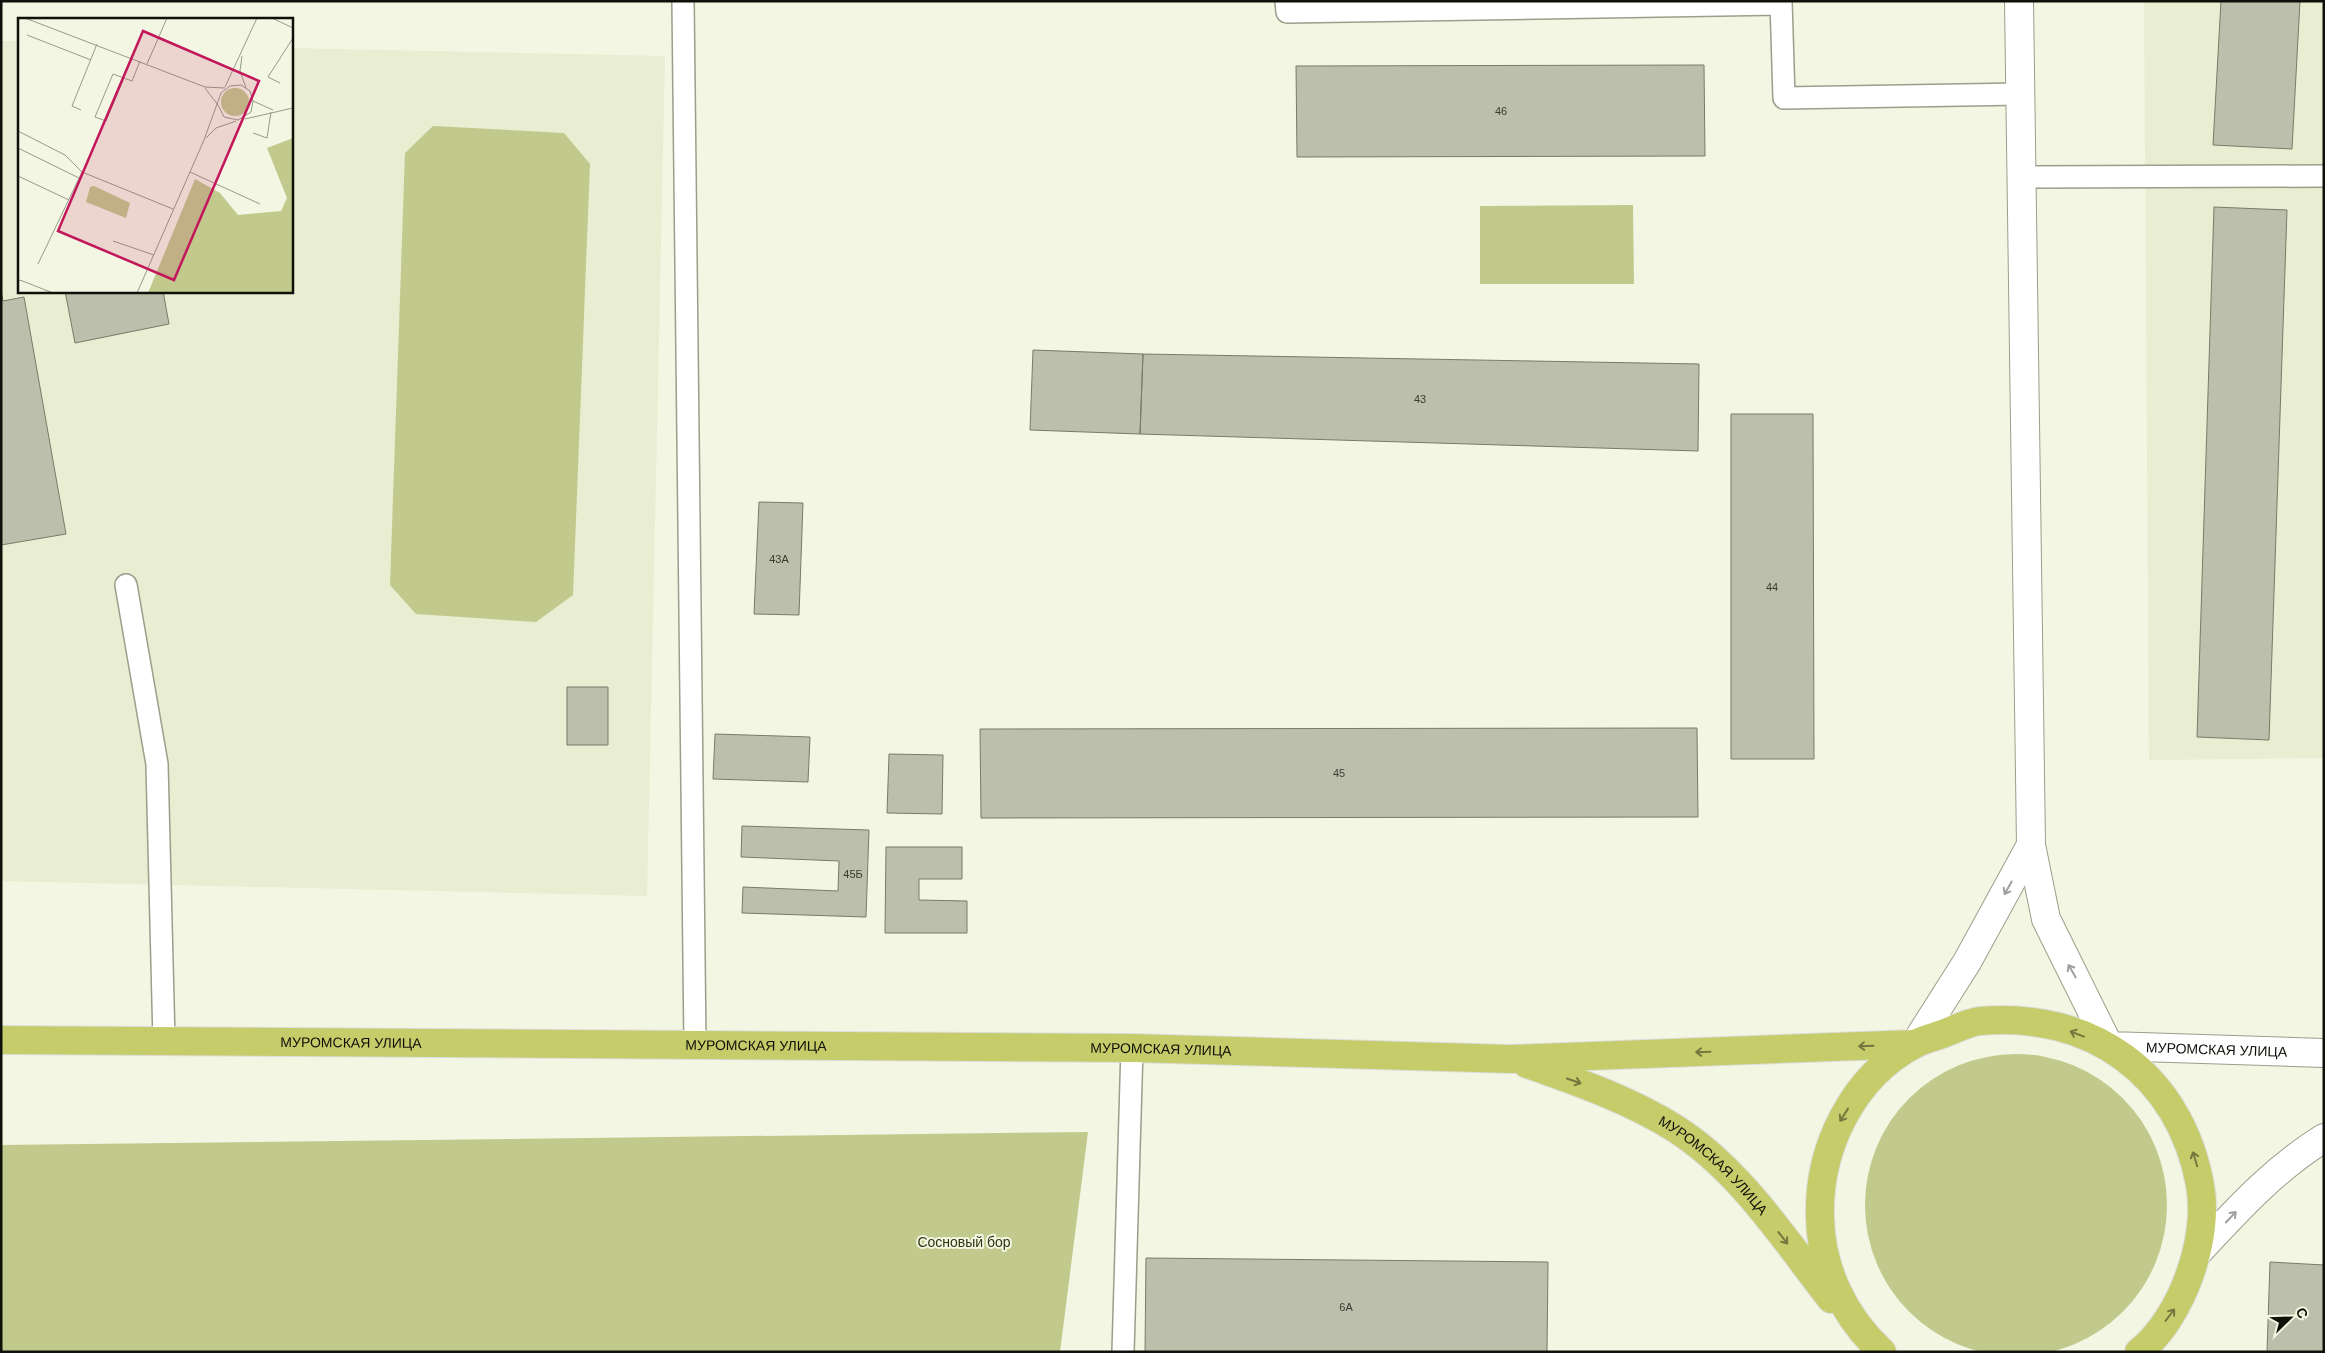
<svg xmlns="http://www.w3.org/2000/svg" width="2325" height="1353" font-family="Helvetica,sans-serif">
	<rect width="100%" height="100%" fill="#f3f6e2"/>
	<!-- built -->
	<path fill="#e9edd1" d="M2144,1H2324V758L2149,760Z
		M1,41H19V291H291V48L665,56L647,896L1,881Z"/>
	<!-- green -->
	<path fill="#c1c98d" d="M433,126L564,133L590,164L573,595L536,622L416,614L390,585L405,153Z
		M1633,205L1634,284H1480V206Z
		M1865 1205a151 151 0 1 1 302 0a151 151 0 1 1-302 0Z
		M1088,1132L1060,1352H1V1145Z"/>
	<!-- building -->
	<path fill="#bcbfab" stroke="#787b69" d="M2221,1H2300L2292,149L2213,145Z
		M1704,65L1705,156L1297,157L1296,66Z
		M2214,207L2287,210L2269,740L2197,737Z
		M1,291L3,301L24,297L66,534L1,545Z
		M65,291H163L169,324L75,343Z
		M1033,350L1143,354L1140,434L1030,430Z
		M1143,354L1699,364L1698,451L1140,434Z
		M1731,414H1813L1814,759H1731Z
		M759,502L803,503L799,615L754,614Z
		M567,687H608V745H567Z
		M1697,728L1698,817L981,818L980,729Z
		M715,734L810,737L808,782L713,779Z
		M889,754L943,755L942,814L887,813Z
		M742,826L869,830L866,917L742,913L743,887L838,891L839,861L741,857Z
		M886,847H962V879H919V900L967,901V933H885Z
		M1146,1258L1548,1262L1547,1352H1145Z
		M2270,1262L2324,1265V1352H2267Z"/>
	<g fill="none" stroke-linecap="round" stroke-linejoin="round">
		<!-- lane casing -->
		<g stroke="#9b9e8b" stroke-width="24">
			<path id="lane" d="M683,1L695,1045
				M1286,1L1287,12L1781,4
				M1781,1L1784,98L2021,94
				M2022,177L2324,176
				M126,585L157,764L164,1041
				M1123,1352L1132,1048"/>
		</g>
		<!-- secondary casing -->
		<g stroke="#9b9e8b" stroke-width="30">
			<g id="secondary">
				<path id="s1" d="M2019,1L2031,845L2046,919L2109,1046L2324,1053"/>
				<path d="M1915,1044L1967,962L2031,845"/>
				<path d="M2198,1252C2237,1210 2274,1169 2324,1138"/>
			</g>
		</g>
		<!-- primary casing -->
		<g stroke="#dddedd" stroke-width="30">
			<g id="primary">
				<path id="s2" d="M1,1040L1132,1048L1511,1059L1915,1044"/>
				<path id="s3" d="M1527,1064C1578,1082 1630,1100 1676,1129C1740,1170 1785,1240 1831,1299"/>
				<path d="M1882,1352C1844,1317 1821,1269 1820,1217C1818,1149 1852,1077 1915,1044C1924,1039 1935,1037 1945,1033C1956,1029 1969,1022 1980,1021C2091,1011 2180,1074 2200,1185C2210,1238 2182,1318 2139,1352"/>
			</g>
		</g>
		<!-- lane -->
		<use href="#lane" stroke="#fff" stroke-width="21"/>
		<!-- secondary -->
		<use href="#secondary" stroke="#fff" stroke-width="28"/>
		<!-- primary -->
		<use href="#primary" stroke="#c6cc6a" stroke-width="28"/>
	</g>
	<!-- one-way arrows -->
	<defs><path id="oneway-shaft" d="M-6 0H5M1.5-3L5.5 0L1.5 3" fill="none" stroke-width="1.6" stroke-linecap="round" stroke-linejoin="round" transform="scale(1.25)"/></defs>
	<g stroke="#9f9f9d">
		<use href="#oneway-shaft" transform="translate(2008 888) rotate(119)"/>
		<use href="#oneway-shaft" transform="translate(2072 971) rotate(-120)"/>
		<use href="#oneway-shaft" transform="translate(2231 1217) rotate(-47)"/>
	</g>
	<g stroke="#74773e">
		<use href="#oneway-shaft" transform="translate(2077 1034) rotate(-159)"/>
		<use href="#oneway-shaft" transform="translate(1866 1046) rotate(178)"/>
		<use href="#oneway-shaft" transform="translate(1703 1052) rotate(178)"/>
		<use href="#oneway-shaft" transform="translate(1574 1081) rotate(19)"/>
		<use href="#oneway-shaft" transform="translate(1844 1115) rotate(122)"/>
		<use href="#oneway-shaft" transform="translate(2195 1159) rotate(-107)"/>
		<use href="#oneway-shaft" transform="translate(1783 1238) rotate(52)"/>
		<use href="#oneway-shaft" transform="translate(2170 1315) rotate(-53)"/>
	</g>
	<g text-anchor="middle" stroke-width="4" stroke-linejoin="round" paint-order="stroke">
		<!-- number labels -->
		<g font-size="11" fill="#3a3c32">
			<text x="1501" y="115">46</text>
			<text x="1420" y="403">43</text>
			<text x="779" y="563">43А</text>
			<text x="1772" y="591">44</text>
			<text x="1339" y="777">45</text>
			<text x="853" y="878">45Б</text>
			<text x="1346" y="1311">6А</text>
		</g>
		<!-- street labels -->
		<g font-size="14" fill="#0f1009" stroke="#f3f6e2">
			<text dy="5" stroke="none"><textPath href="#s2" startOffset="350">МУРОМСКАЯ УЛИЦА</textPath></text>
			<text dy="5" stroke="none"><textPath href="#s2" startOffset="755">МУРОМСКАЯ УЛИЦА</textPath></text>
			<text dy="5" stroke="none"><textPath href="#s2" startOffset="1160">МУРОМСКАЯ УЛИЦА</textPath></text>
			<text dy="5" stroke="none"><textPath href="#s1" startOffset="1169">МУРОМСКАЯ УЛИЦА</textPath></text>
			<text dy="5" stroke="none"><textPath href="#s3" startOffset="215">МУРОМСКАЯ УЛИЦА</textPath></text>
		</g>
		<!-- park labels -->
		<g font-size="14" fill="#31340d" stroke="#f3f6e2">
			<text x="964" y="1247">Сосновый бор</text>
		</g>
	</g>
	<!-- overview -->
	<g transform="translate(18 18)">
		<rect width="275" height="275" fill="#f3f6e2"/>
		<path d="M203 84a14 14 0 1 1 28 0a14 14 0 1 1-28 0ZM275,120V275H130L177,161L202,175L220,197L263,193L269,180L249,130ZM76,168L112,185L108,200L68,184L72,169Z" fill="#c1c98d"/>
		<path fill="none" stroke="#989a8b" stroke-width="1" d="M7,0L187,69L207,70M254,0L275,10M9,17L73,42M224,38L222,53L228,70M129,46L149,0M106,60L88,103L77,99L95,56L114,63L122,43M262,65L250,59L275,20M207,69L239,0M187,70L200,87M235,83L255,92M63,92L54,88L79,26M227,101L275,90M0,113L47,137L64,154M235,115L249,120L253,94M188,120L198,110L218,103M0,130L61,160M172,154L242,186M0,158L51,182M95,223L136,237M20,246L64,154L155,191M0,264L2,262L35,275M119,275L186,122L203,75L212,68L223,67L232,73L235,83L233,94L220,102L206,99L200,87"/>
		<path fill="#c2185b" fill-opacity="0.15" stroke="#c2185b" stroke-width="2.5" d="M125,13L241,63L156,262L40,213Z"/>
		<rect width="275" height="275" fill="none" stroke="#0f1009" stroke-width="2.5"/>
	</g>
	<!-- border -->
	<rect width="2325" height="1353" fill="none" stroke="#0f1009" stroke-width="5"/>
	<!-- north arrow -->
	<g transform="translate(2290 1318) rotate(67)" stroke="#f3f6e2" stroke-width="4" paint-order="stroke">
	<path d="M0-4L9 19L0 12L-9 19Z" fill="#0f1009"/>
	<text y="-8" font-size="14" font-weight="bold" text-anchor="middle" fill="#0f1009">С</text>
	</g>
</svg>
